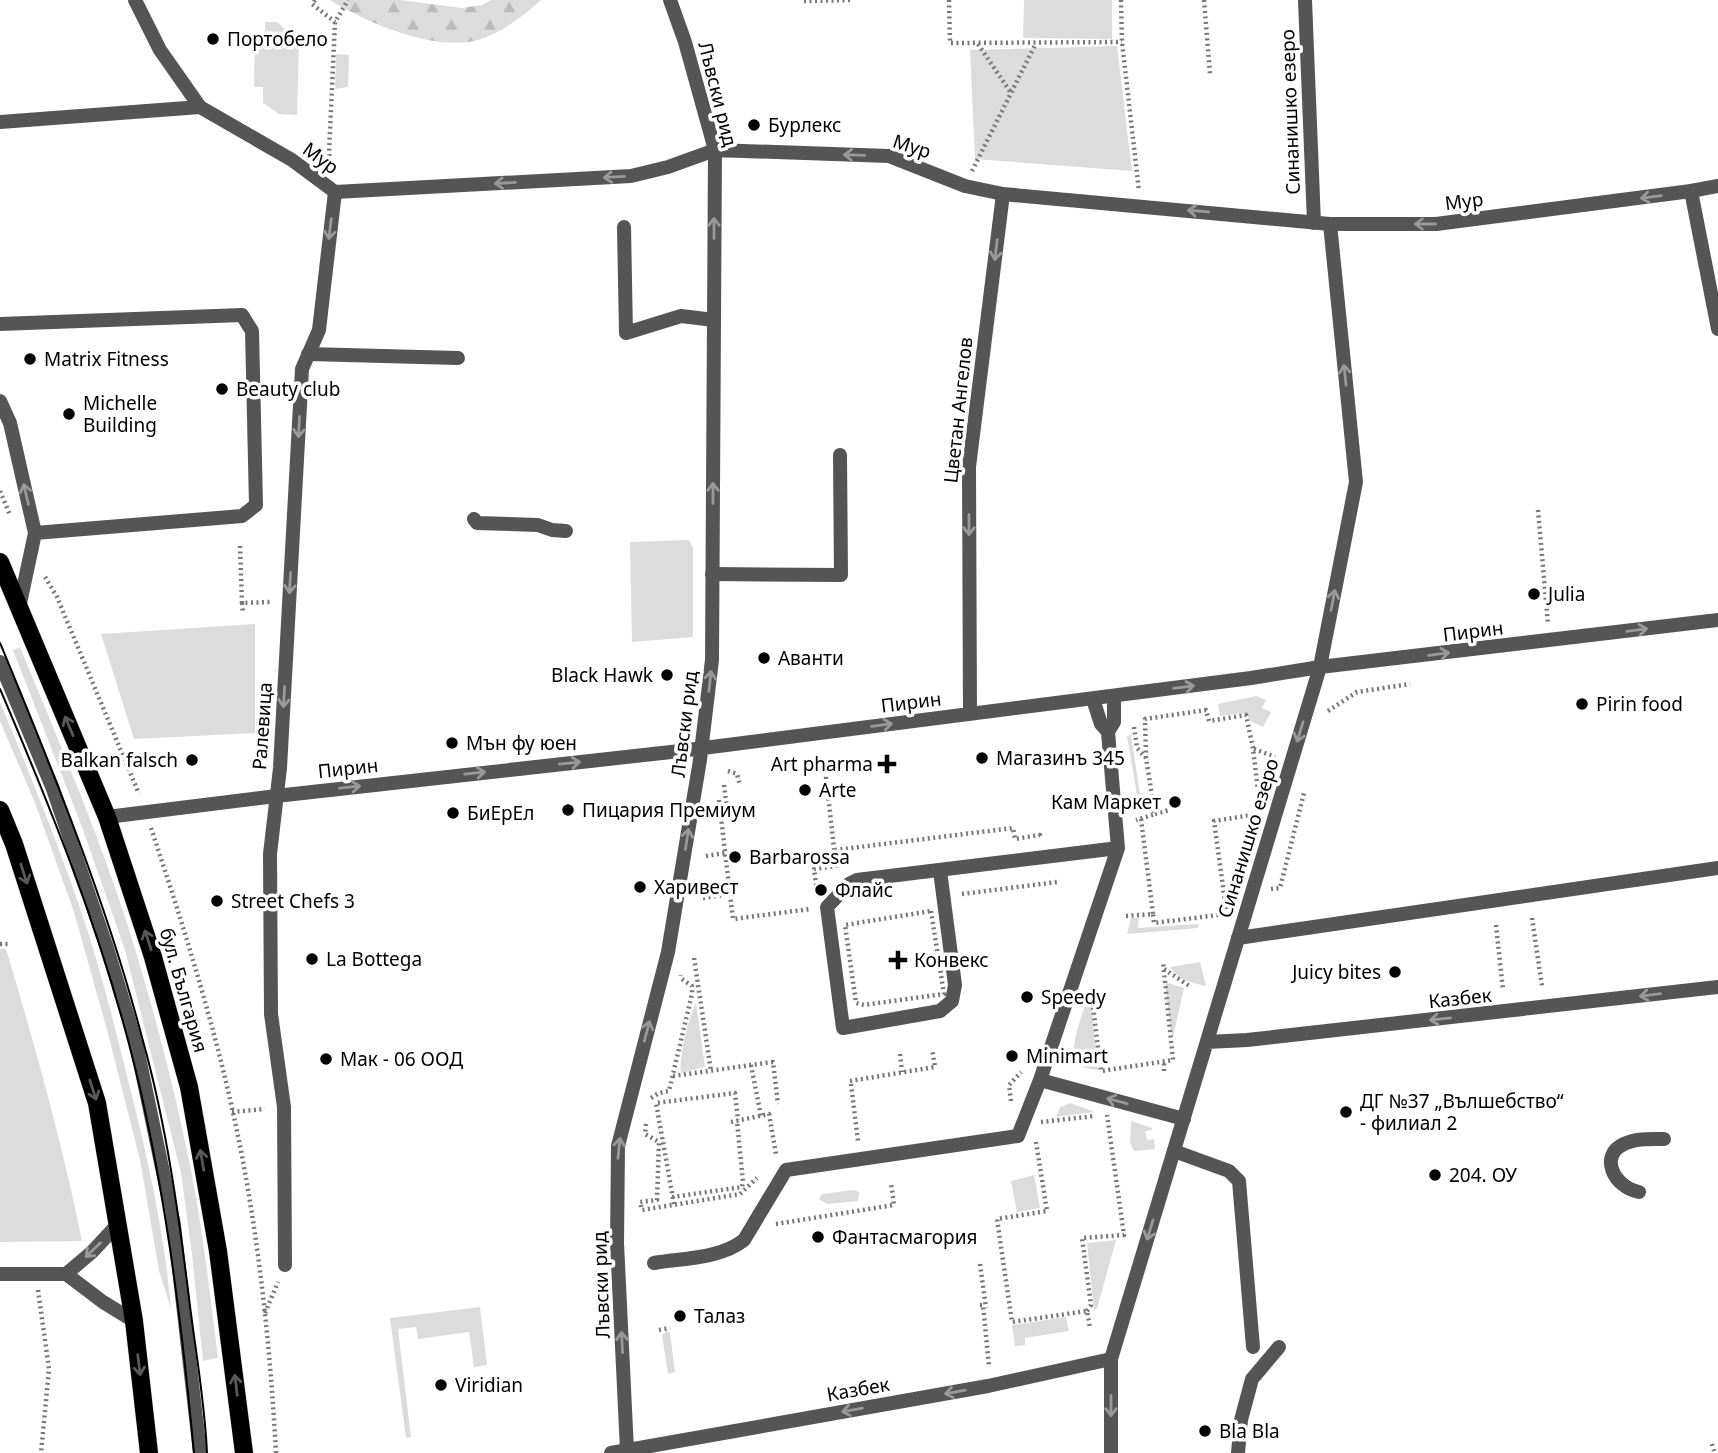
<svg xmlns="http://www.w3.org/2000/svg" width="1718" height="1453" font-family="'Noto Sans',sans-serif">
	<defs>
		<pattern id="forest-firs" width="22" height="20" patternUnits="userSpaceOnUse" patternTransform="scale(1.75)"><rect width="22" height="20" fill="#dcdcdc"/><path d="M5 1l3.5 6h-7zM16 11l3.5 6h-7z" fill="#bbb"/></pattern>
	</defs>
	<rect width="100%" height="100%" fill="#fff"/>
	<!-- green -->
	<path fill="#dcdcdc" d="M1024,0H1112V39L1023,38Z
		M265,22H277L299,42L297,115L279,114L263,103V87H254L255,33H265Z
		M1117,46L1132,171L975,159L970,50Z
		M336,54L349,55L348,87L335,89Z
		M689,540L693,548V637L632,642L630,542Z
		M255,624V733L134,739L101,634Z
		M20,647C61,747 104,846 135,949C157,1021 176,1096 191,1170C203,1232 210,1295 218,1358L203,1361L192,1254L181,1173L125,950L82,827L13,650Z
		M1256,696L1266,700L1262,708L1271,712L1263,727L1252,722L1244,713L1220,716L1218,704Z
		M0,702C28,769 55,836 79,905C101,969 117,1035 133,1100C150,1169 165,1238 171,1309L159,1271L140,1160L107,1030L74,912L35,803L0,721Z
		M1131,735L1140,794L1137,795L1127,736Z
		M1131,918H1139L1138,928L1199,924L1198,928L1127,934Z
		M0,949H6C35,1046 62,1142 82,1241L0,1242Z
		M1200,962L1206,986C1191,983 1179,980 1170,967Z
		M1165,982L1184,988L1173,1037L1171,1032Z
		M1090,992L1098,1070C1090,1069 1082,1068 1077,1062C1067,1049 1085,1007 1090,992Z
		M696,1003L705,1067L681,1073C678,1059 689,1017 696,1003Z
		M1070,1103L1095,1112L1056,1117L1060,1107Z
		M1131,1121L1152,1128V1130L1145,1131L1147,1140L1154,1139L1155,1149L1134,1151L1130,1143Z
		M1034,1175L1040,1208L1017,1212L1011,1181Z
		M854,1190L859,1192L858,1201L827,1204L819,1199L822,1194Z
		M1116,1240L1097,1309L1094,1310L1087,1243Z
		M480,1307L487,1365L474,1367L469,1332L418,1339L416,1327L398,1329L411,1437L406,1438L390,1318Z
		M1066,1317L1069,1331L1025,1338V1345L1015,1346L1012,1325Z
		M667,1331L670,1332L675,1372L668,1374L662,1335Z"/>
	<!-- forest -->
	<path fill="url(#forest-firs)" d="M330,0H400L462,8L482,5L491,0H541C523,16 502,33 478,40C434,52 367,23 330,0Z"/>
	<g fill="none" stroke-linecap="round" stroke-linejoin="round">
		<!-- primary casing -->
		<g stroke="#dbdbdb" stroke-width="19">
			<path id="primary" d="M0,562L107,817L153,957L189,1087L218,1251L244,1453
				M0,810L14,844L97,1103L134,1321L149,1453"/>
		</g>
		<!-- path -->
		<path stroke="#777" stroke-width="4.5" stroke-dasharray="2 3.5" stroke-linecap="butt" d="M315,0L312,4L335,22
			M949,0L950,43L1122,42
			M1121,0L1122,42L1139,191
			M1204,0L1210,74
			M804,1L853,0
			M978,44L1011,93
			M331,167L329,153L335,22L348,0
			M972,171L1036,43
			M0,491L10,515
			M1538,510L1548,624
			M240,546L242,603L270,602
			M45,577L57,597L139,794
			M242,603L243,612
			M1328,711L1357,692L1410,684
			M1134,727L1137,748L1146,758L1155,814L1136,820
			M1254,749L1275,757
			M1146,758L1145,719L1206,710L1209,721L1246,715L1253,748L1259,800
			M728,771L737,774L740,785
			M724,785L728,817
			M719,800L730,894
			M1155,814L1169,810
			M1141,819L1153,914
			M151,828C189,943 225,1058 246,1178C262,1269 271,1361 276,1453
			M835,850L1013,828L1015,839L1040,835V839
			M706,856L725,853
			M1271,889L1280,888L1304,793
			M817,891L814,869L836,866L826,777L830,762L827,760
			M962,894L1057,882
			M703,898L730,894L733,919L810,909
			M1226,909L1214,821L1258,814
			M931,911L944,994L864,1005L856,1003L845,925Z
			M1126,916L1153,914L1154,923L1226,914
			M1532,918L1542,986
			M1496,925L1503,990
			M0,944H10
			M694,958L711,1071
			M1164,969L1191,987
			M1091,991L1101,1071L1173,1060L1163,962
			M900,1054L902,1072
			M751,1065L761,1116
			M1164,1071V1063
			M673,1076L773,1062L778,1104
			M850,1081L935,1067L932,1049
			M851,1084L858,1141
			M651,1098L659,1093L669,1091L692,994V986L682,979L681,975
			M1011,1101L1009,1085L1021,1072
			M232,1112L265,1109
			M731,1122L769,1114L776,1154
			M1041,1122L1095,1116
			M646,1124L645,1134L659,1142L657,1200L640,1202L642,1210L740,1194L757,1178
			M1036,1142L1047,1211L997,1219L1012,1322L1087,1311L1090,1328
			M672,1197L742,1187L743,1182L737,1121
			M674,1204L656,1103L735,1093L738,1120
			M776,1224L894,1205L891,1183
			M980,1264L986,1308
			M38,1290L49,1369L41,1453
			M980,1305H983L989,1366
			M1087,1311L1091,1305L1082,1238L1124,1235L1107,1115
			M265,1313L278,1282
			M659,1330L670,1328
			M1712,1444L1714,1451"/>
		<!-- lane -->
		<path stroke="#555" stroke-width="14" d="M0,122L200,107
			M1691,191L1718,329
			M624,227L626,333L681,316L714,320
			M0,324L242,315L252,331L256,505L242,516L35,533
			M308,354L458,358
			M0,401L10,423L35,533L19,608
			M474,519L477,523L538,525L552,530L566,531
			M712,574L841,575L840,455
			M0,662L53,789L107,948L136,1043L174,1225L200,1453
			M1108,732L1114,722V696
			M940,871L955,985L952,1001L940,1011L843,1028L827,907L849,884L857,880L1118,848
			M1238,938L1718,868
			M1040,1080L1184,1119
			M1174,1151L1229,1171L1239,1181L1253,1347
			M1639,1192C1613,1187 1599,1155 1624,1144C1636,1138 1651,1139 1664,1139
			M654,1263C683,1258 720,1259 744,1240L786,1170L1018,1136L1040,1080L1118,848L1108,732L1101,724L1093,699
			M0,1274H66L103,1302L134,1321
			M66,1274L92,1252L118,1224
			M1238,1453L1241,1420L1252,1379L1279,1347"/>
		<!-- street -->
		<path stroke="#555" stroke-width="14" d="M135,0L160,50L200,107L292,160L335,192L631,176L668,167L715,150L889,156L965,186L1003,194L1330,224H1436L1691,191L1718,186
			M1305,0L1314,223
			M970,714L969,467L1003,194
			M107,817L276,796L680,751L1251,678L1320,667L1718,620
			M1207,1042L1247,1040L1718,987
			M285,1265L284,1107L271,1014L270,854L280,768L302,369L319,330L335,192
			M627,1450L617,1243L618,1146L668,952L700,760L712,660L715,150L685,42L670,0
			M611,1453L988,1386L1111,1359
			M1111,1453V1359L1320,667L1356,482L1330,224"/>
		<!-- primary -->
		<use href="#primary" stroke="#000" stroke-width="18"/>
		<!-- tram -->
		<path stroke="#000" stroke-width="2" d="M0,643C54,773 107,904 143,1041C167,1127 179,1217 190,1306C196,1354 205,1404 207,1453
			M0,689C49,804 97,922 129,1044C164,1177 181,1316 194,1453"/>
	</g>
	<!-- one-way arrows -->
	<defs><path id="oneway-shaft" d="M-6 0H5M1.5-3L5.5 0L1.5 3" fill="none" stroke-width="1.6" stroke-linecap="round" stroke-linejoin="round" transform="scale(1.75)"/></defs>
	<g stroke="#999">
		<use href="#oneway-shaft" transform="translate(854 155) rotate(-178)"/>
		<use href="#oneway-shaft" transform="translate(614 177) rotate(177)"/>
		<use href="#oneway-shaft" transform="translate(505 183) rotate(177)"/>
		<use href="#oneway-shaft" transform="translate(1651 197) rotate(173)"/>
		<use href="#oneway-shaft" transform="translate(1198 211) rotate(-175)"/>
		<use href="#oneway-shaft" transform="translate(1425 224) rotate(180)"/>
		<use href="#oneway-shaft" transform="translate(714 228) rotate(-90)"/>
		<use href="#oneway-shaft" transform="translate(330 229) rotate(97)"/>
		<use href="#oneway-shaft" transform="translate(996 250) rotate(97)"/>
		<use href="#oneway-shaft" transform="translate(1345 375) rotate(-96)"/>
		<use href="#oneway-shaft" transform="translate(299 427) rotate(93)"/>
		<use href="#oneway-shaft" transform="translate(713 493) rotate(-90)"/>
		<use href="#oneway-shaft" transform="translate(26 494) rotate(-103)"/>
		<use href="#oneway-shaft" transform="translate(969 525) rotate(90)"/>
		<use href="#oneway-shaft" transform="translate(290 583) rotate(93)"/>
		<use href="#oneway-shaft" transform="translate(1333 600) rotate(-79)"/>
		<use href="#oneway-shaft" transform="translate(1637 630) rotate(-7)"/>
		<use href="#oneway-shaft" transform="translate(1439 654) rotate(-7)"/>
		<use href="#oneway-shaft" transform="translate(710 681) rotate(-84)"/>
		<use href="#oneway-shaft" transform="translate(1184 687) rotate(-7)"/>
		<use href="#oneway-shaft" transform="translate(284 697) rotate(93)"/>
		<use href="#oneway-shaft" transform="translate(882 725) rotate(-7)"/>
		<use href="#oneway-shaft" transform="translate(1300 732) rotate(107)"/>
		<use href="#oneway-shaft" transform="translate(570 763) rotate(-6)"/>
		<use href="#oneway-shaft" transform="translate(475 773) rotate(-6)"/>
		<use href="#oneway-shaft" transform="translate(350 787) rotate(-6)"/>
		<use href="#oneway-shaft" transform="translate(687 839) rotate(-81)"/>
		<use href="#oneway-shaft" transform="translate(1650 995) rotate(173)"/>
		<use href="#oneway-shaft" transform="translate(1440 1019) rotate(174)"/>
		<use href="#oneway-shaft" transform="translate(647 1031) rotate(-75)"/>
		<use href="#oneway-shaft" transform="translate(1117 1101) rotate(-165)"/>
		<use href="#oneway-shaft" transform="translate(619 1148) rotate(-84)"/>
		<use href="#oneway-shaft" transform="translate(1150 1230) rotate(107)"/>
		<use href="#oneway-shaft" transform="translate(93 1250) rotate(136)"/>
		<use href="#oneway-shaft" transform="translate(622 1342) rotate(-93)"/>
		<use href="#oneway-shaft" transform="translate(955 1392) rotate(170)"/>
		<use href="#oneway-shaft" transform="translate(1111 1406) rotate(90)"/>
		<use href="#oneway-shaft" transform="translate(852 1410) rotate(170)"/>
	</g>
	<g stroke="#595959">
		<use href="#oneway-shaft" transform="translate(69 726) rotate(-113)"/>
		<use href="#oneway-shaft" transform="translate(24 874) rotate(72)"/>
		<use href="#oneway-shaft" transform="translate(148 940) rotate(-108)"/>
		<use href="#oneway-shaft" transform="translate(93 1090) rotate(72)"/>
		<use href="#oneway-shaft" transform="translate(202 1160) rotate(-100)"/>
		<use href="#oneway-shaft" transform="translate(139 1365) rotate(83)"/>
		<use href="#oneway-shaft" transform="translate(236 1385) rotate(-97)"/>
	</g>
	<!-- markers -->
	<g fill="#000" stroke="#fff" stroke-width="2.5">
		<circle cx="213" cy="39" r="7"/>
		<circle cx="754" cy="125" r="7"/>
		<circle cx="30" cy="359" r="7"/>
		<circle cx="222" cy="389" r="7"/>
		<circle cx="69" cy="414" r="7"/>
		<circle cx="1534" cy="594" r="7"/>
		<circle cx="764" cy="658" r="7"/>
		<circle cx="667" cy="675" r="7"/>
		<circle cx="1582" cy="704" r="7"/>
		<circle cx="452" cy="743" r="7"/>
		<circle cx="982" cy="758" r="7"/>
		<circle cx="192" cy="760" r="7"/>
		<path d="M883.5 753.5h7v7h7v7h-7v7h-7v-7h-7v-7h7z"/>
		<circle cx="805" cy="790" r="7"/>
		<circle cx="1175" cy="802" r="7"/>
		<circle cx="568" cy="810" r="7"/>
		<circle cx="453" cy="813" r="7"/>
		<circle cx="735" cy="857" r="7"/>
		<circle cx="640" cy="887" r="7"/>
		<circle cx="821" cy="890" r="7"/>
		<circle cx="217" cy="901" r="7"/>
		<circle cx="312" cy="959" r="7"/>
		<path d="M894.5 949.5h7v7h7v7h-7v7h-7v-7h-7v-7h7z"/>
		<circle cx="1395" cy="972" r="7"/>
		<circle cx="1027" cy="997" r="7"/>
		<circle cx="1012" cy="1056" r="7"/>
		<circle cx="326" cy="1059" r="7"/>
		<circle cx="1346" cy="1112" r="7"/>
		<circle cx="1435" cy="1175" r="7"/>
		<circle cx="818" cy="1237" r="7"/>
		<circle cx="680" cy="1316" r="7"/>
		<circle cx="441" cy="1385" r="7"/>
		<circle cx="1205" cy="1431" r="7"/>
	</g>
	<g text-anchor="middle" stroke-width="7" stroke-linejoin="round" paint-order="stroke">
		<!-- poi labels -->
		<g font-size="19" fill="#000" stroke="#fff" text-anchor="start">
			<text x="227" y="46">Портобело</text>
			<text x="768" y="132">Бурлекс</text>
			<text x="44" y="366">Matrix Fitness</text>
			<text x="236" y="396">Beauty club</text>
			<text x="83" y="410">Michelle<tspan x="83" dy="22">Building</tspan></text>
			<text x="1548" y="601">Julia</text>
			<text x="778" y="665">Аванти</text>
			<text x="653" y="682" text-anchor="end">Black Hawk</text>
			<text x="1596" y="711">Pirin food</text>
			<text x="466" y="750">Мън фу юен</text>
			<text x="996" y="765">Магазинъ 345</text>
			<text x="178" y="767" text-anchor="end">Balkan falsch</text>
			<text x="873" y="771" text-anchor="end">Art pharma</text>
			<text x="819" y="797">Arte</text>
			<text x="1161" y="809" text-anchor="end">Кам Маркет</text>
			<text x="582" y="817">Пицария Премиум</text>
			<text x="467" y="820">БиЕрЕл</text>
			<text x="749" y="864">Barbarossa</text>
			<text x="654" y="894">Харивест</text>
			<text x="835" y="897">Флайс</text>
			<text x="231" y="908">Street Chefs 3</text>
			<text x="326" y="966">La Bottega</text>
			<text x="914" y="967">Конвекс</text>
			<text x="1381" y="979" text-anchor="end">Juicy bites</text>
			<text x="1041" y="1004">Speedy</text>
			<text x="1026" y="1063">Minimart</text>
			<text x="340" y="1066">Мак - 06 ООД</text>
			<text x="1360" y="1108">ДГ №37 „Вълшебство“<tspan x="1360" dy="22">- филиал 2</tspan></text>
			<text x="1449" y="1182">204. ОУ</text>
			<text x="832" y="1244">Фантасмагория</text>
			<text x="694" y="1323">Талаз</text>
			<text x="455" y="1392">Viridian</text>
			<text x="1219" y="1438">Bla Bla</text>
		</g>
		<!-- street labels -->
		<g font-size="19" fill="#000" stroke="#fff">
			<text transform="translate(718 94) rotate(76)" y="7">Лъвски рид</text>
			<text transform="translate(1290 112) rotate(-92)" y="7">Синанишко езеро</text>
			<text transform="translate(912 146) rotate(18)" y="7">Мур</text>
			<text transform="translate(321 158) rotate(36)" y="7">Мур</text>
			<text transform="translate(1464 201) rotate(-7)" y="7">Мур</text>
			<text transform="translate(958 410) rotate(-84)" y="7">Цветан Ангелов</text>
			<text transform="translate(1473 631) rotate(-7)" y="7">Пирин</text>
			<text transform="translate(911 702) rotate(-7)" y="7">Пирин</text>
			<text transform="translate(684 724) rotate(-83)" y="7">Лъвски рид</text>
			<text transform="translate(262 726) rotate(-86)" y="7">Ралевица</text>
			<text transform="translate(348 768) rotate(-6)" y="7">Пирин</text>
			<text transform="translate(1248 838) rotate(-73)" y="7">Синанишко езеро</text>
			<text transform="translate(184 990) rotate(74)" y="7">бул. България</text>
			<text transform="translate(1460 998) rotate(-6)" y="7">Казбек</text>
			<text transform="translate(601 1285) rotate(-92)" y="7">Лъвски рид</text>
			<text transform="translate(858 1389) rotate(-10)" y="7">Казбек</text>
		</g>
	</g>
</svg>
